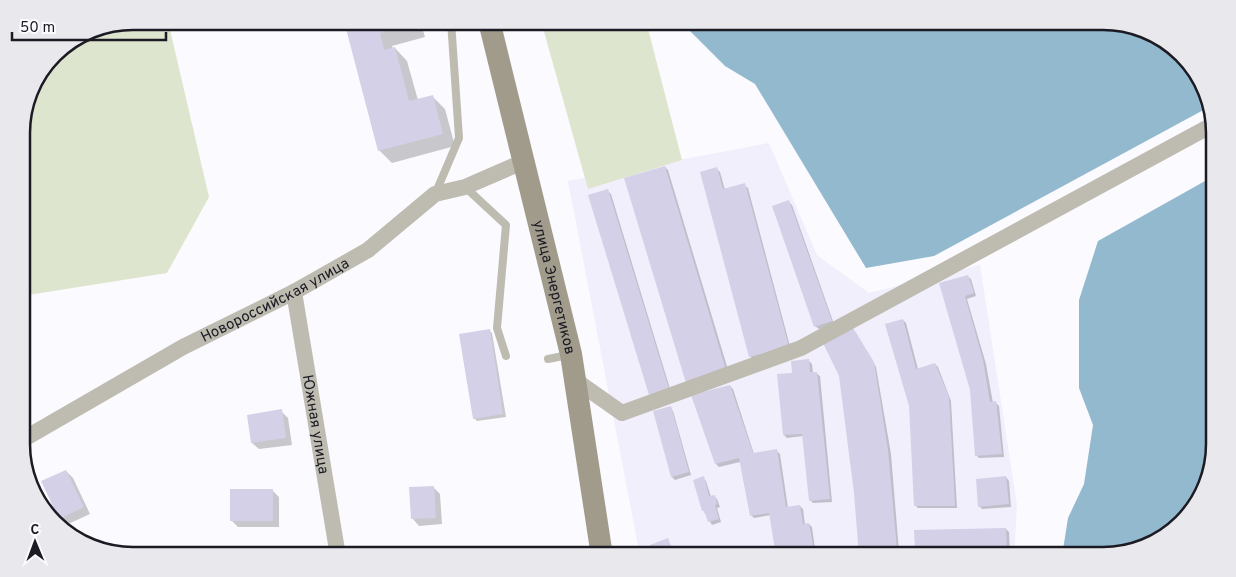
<svg xmlns="http://www.w3.org/2000/svg" width="1236" height="577" font-family="Overpass,sans-serif">
	<rect width="100%" height="100%" fill="#fbfaff"/>
	<!-- built -->
	<path fill="#f1effc" d="M769,143L817,255L869,293L980,265L1017,505L1014,556H640L568,181Z"/>
	<!-- green -->
	<path fill="#dee5ce" d="M133,21H168L209,197L167,273L22,296V126L33,84L59,49L91,30Z
		M541,21H646L682,160L588,189Z"/>
	<!-- water -->
	<path fill="#93b9cf" d="M680,21H1103L1146,30L1192,65L1209,107L934,256L866,268L755,84L725,66Z
		M1214,176L1215,444L1206,487L1165,537L1110,556H1062L1068,518L1084,484L1093,425L1079,388V300L1098,241Z"/>
	<!-- shadow -->
	<path fill="#0003" d="M345,21H420L425,37L392,46L393,49L395,48L407,61L418,100L433,97L445,109L455,146L392,163L379,150Z
		M665,167L668,170L729,373L687,382Z
		M717,169L720,172L725,190L744,185L748,188L791,350L753,359L750,356Z
		M608,191L611,194L671,392L653,397Z
		M789,202L792,205L834,324L819,329L815,326Z
		M967,276L971,279L976,296L967,299L986,364L993,403H996L999,406L1004,457L979,458L976,455L971,390L941,284Z
		M903,320L906,323L918,369L935,364L938,367L951,401L957,508H918L915,505L910,406Z
		M489,330L492,333L506,417L477,421L474,418Z
		M856,333L876,367L891,454L899,551L916,550L1006,529L1009,532L1010,556H861Z
		M809,361L812,364L813,373H816L820,376L832,502L813,503L810,500L803,436L787,438L784,435L794,374Z
		M730,386L733,389L754,454L777,451L780,454L788,508L800,506L803,509L805,525L809,524L812,527L816,556H778L771,515L754,518L751,515L740,462L719,467L716,464Z
		M670,408L673,411L691,475L675,480L672,477Z
		M281,411L288,418L292,445L259,449L252,443Z
		M66,471L73,478L90,514L66,525L60,518Z
		M1006,477L1009,481L1011,507L982,509L979,506Z
		M703,478L706,481L711,497L714,496L717,499L720,507L717,508L721,522L712,525L703,510Z
		M433,487L440,494L442,524L419,526L413,519Z
		M272,490L279,497V527H238L231,520Z"/>
	<!-- building -->
	<path fill="#d4d0e8" d="M344,21H412L413,24L380,33L384,50L395,47L409,101L433,95L443,134L378,151Z
		M665,166L726,370L686,383L624,178Z
		M717,167L723,189L745,183L789,347L749,357L700,172Z
		M608,189L669,389L649,395L588,195Z
		M789,200L832,321L814,327L772,206Z
		M968,275L974,293L965,296L983,360L990,402L996,401L1002,454L975,456L970,390L939,283Z
		M903,319L916,369L935,363L949,397L955,506H914L909,406L885,324Z
		M853,328L874,362L888,450L897,550L915,548L914,530L1006,528L1007,556H859L854,493L839,376L823,343Z
		M490,329L503,414L473,419L459,334Z
		M809,359L810,372H817L830,499L809,501L802,434L783,435L777,374L792,373L791,361Z
		M730,385L753,453L777,449L786,507L800,505L803,524L809,523L815,556H776L769,513L750,516L739,458L715,464L691,395Z
		M671,406L689,472L671,477L653,411Z
		M282,409L286,438L251,443L247,415Z
		M66,470L84,507L59,519L41,481Z
		M704,476L709,496L715,495L717,504L715,505L719,519L708,522L704,510L702,511L693,480Z
		M1006,476L1009,504L978,507L976,479Z
		M434,486L436,518L411,519L409,487Z
		M230,489H273V521H230Z
		M668,538L675,556H654L650,545Z"/>
	<g fill="none" stroke-linecap="round" stroke-linejoin="round">
		<!-- service -->
		<path stroke="#bebbb0" stroke-width="8" d="M465,187L506,225L497,328L506,356
			M436,192L459,138L451,21
			M548,359L568,355"/>
		<!-- minor -->
		<g stroke="#bebbb0" stroke-width="16">
			<path id="s1" d="M294,292L338,556"/>
			<path d="M575,380L622,413L801,348L1214,124"/>
			<path id="s2" d="M22,440L183,347L294,292L368,250L435,194L465,187L525,161"/>
		</g>
		<!-- secondary -->
		<path stroke="#a19b8c" stroke-width="22" id="s3" d="M489,21L571,354L602,556"/>
	</g>
	<g text-anchor="middle" stroke-width="4.5" stroke-linejoin="round" paint-order="stroke">
		<!-- street labels -->
		<g font-size="15" fill="#1c1b24" stroke="#fbfaff">
			<text dy="5" stroke="none"><textPath href="#s3" startOffset="274">улица Энергетиков</textPath></text>
			<text dy="5" stroke="none"><textPath href="#s2" startOffset="289">Новороссийская улица</textPath></text>
			<text dy="5" stroke="none"><textPath href="#s1" startOffset="134">Южная улица</textPath></text>
		</g>
	</g>
	<!-- crop -->
	<path d="M0 0H1236V577H0ZM133 30H1103A103 103 0 0 1 1206 133V444A103 103 0 0 1 1103 547H133A103 103 0 0 1 30 444V133A103 103 0 0 1 133 30Z" fill="#e9e8ed" fill-rule="evenodd"/>
	<path fill="none" stroke="#1c1b24" stroke-width="2.5" d="M133 30H1103A103 103 0 0 1 1206 133V444A103 103 0 0 1 1103 547H133A103 103 0 0 1 30 444V133A103 103 0 0 1 133 30Z"/>
	<!-- north arrow -->
	<g transform="translate(35 542) rotate(359)" stroke="#fbfaff" stroke-width="4" paint-order="stroke">
	<path d="M0-4L9 19L0 12L-9 19Z" fill="#1c1b24"/>
	<text y="-8" font-size="14" font-weight="bold" text-anchor="middle" fill="#1c1b24">С</text>
	</g>
	<!-- scale -->
	<path d="M12 32v8h154v-8" fill="none" stroke="#1c1b24" stroke-width="2.5"/>
	<text x="20" y="32" font-size="15" fill="#1c1b24" stroke="#fbfaff" stroke-width="4" paint-order="stroke">50 m</text>
</svg>
